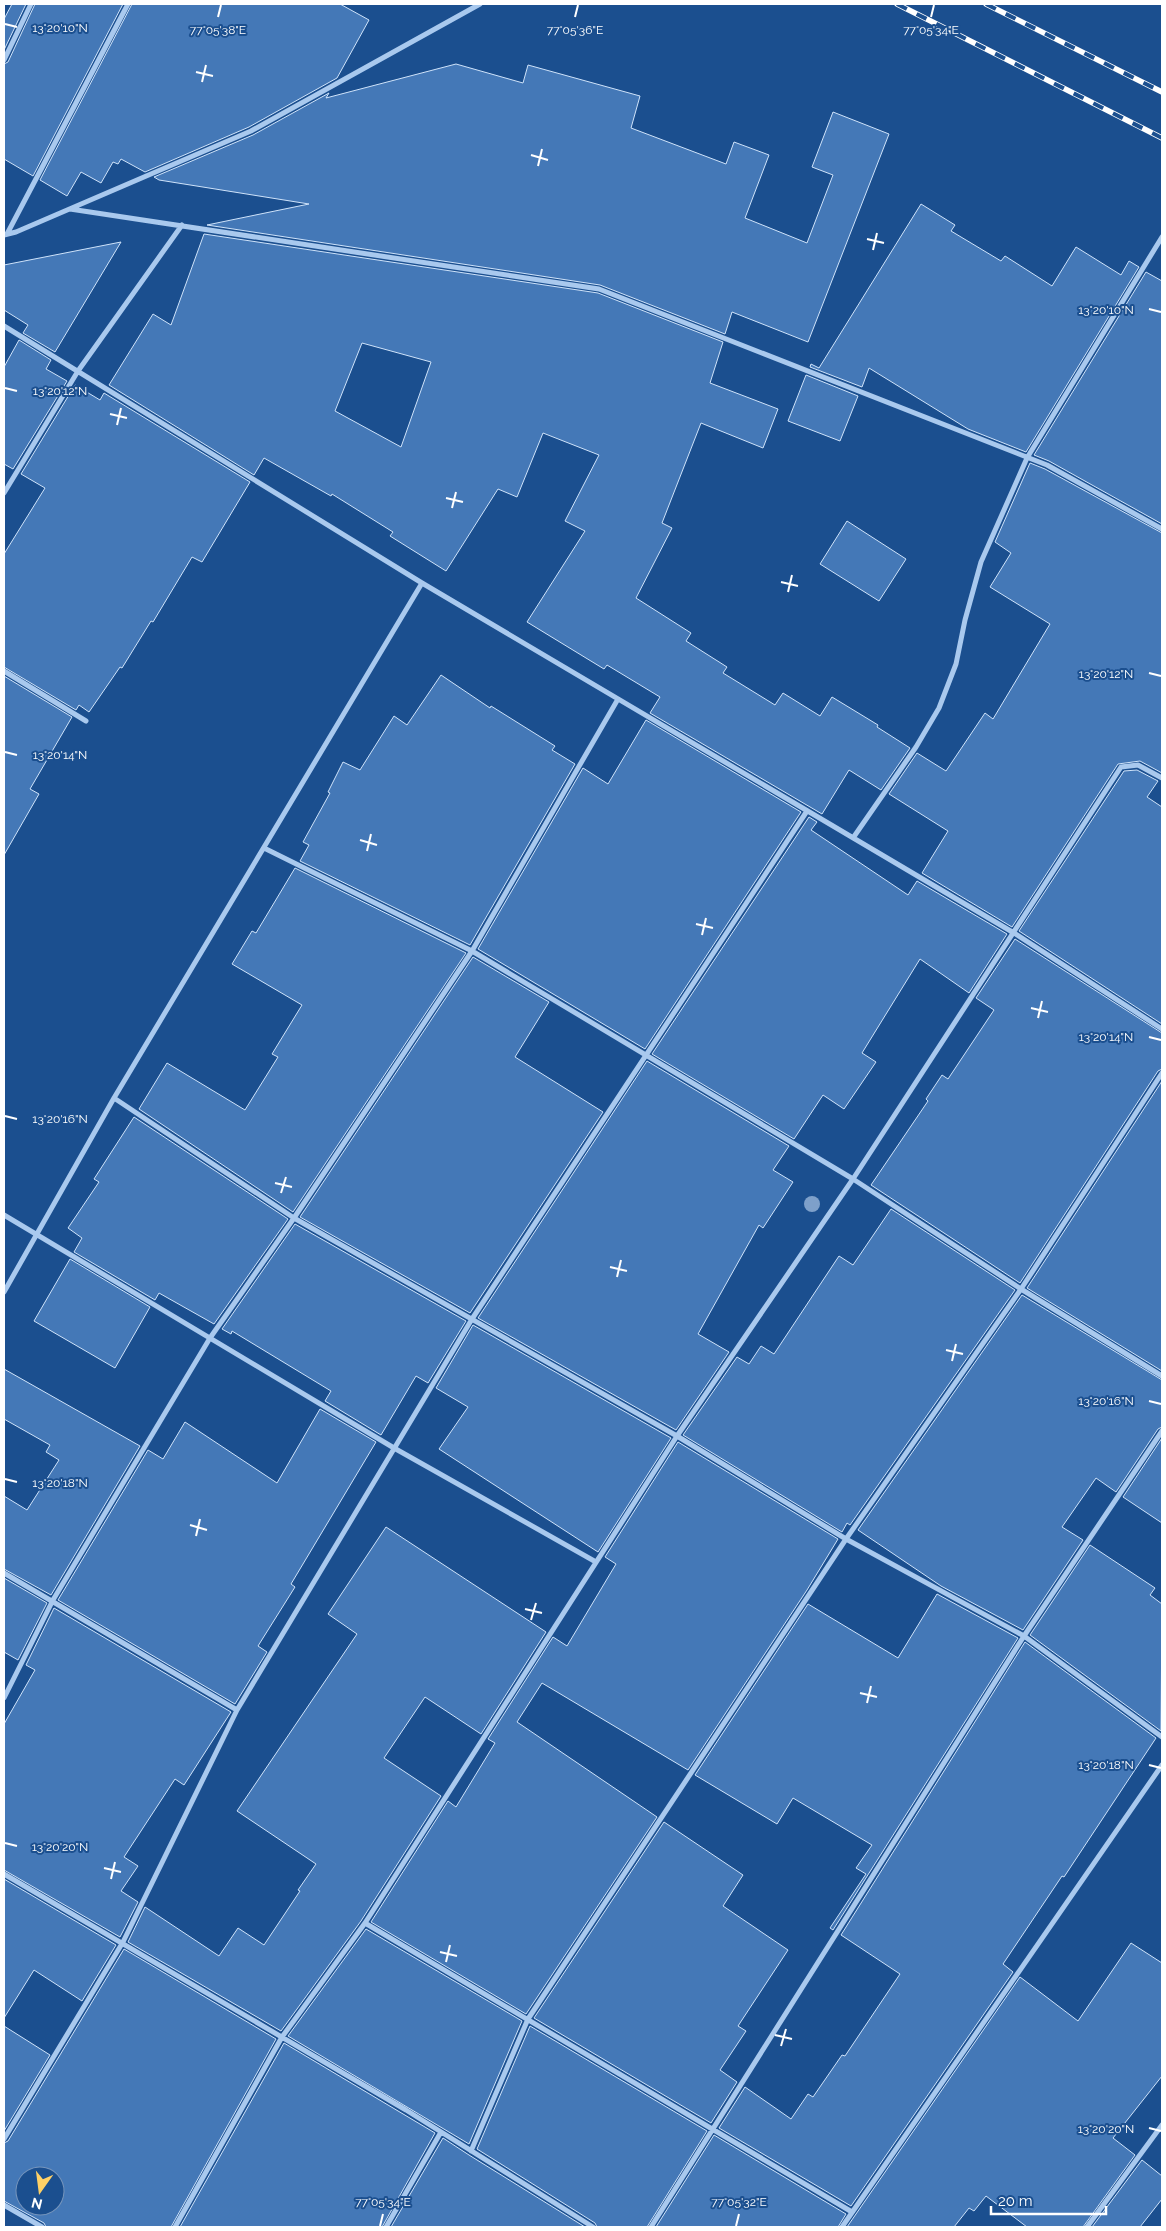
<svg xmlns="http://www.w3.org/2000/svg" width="1166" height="2231" font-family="Raleway,sans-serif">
	<rect width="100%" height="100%" fill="#1b4f8f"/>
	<!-- building -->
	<path fill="#4478b7" stroke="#cfe3fa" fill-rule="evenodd" d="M12,4H26L4,50V19Z
		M35,4H123L33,176L4,159V64L8,62Z
		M132,4H340L369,20L337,78L249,127L145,172L121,159L118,164L113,162L101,183L81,172L67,196L40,180Z
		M456,64L523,83L528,65L640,96L631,128L726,164L734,142L769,155L745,218L807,243L833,175L812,167L833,112L889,134L808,342L732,312L725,334L600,285L207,225L309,204L159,180L154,177L253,135L329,93L326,98Z
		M921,204L955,225L951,231L1001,261L1005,256L1052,286L1076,247L1121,275L1129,261L1139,267L1026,452L968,429L869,368L862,387L810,367L811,364L819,368Z
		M204,234L598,293L723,342L710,383L778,409L763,448L701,423L662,523L672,528L636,598L691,633L686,641L727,667L723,673L775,705L783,693L820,716L832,697L878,725L877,727L910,748L881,790L849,770L822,814L650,713L660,697L607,665L604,669L527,622L585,531L565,521L599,455L543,433L517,497L498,489L446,571L390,536L393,532L332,494L331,496L264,458L254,475L109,385L153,314L171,325ZM362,343L431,362L401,447L335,411Z
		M121,242L55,352L23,333L28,325L4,310V265Z
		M1146,272L1162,281V524L1049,461L1034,455Z
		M19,340L51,360L46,369L67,381L13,469L4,464V367Z
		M806,375L858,396L840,441L788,421Z
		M75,385L100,400L104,393L250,482L202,562L192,557L153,622L151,621L122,668L120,667L89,712L79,705L76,710L4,667V554L45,488L21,474Z
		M1030,463L1045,469L1162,533V773L1140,761L1118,764L1012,927L922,873L948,831L889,794L917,753L946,771L985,713L993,719L1050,624L990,587L1011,553L995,542Z
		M847,521L906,559L879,601L820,564Z
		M441,675L490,708L491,706L555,746L552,750L575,764L470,945L300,861L309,845L303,842L330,793L328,792L343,762L360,770L394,716L407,725Z
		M4,676L72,717L30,789L39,794L4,855Z
		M646,720L801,812L645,1049L478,949L583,768L608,784Z
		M1137,770L1158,781L1147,797L1162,807V1024L1019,931L1124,771Z
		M809,817L817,822L811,830L908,895L917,881L1007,934L969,993L920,959L862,1053L876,1062L844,1109L823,1095L794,1139L652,1054Z
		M295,868L466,953L293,1212L139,1109L167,1063L245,1110L278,1057L272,1054L302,1005L232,964L252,931L256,933Z
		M1015,939L1162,1033V1069L1158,1071L1020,1283L871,1185L928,1101L926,1099L942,1075L948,1079L994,1010L976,998Z
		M473,957L549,1002L515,1057L603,1112L470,1313L300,1217Z
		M647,1061L789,1146L773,1170L793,1182L763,1228L759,1225L698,1334L729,1352L676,1430L478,1318Z
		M1162,1081V1371L1027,1288Z
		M134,1117L288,1219L214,1324L159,1293L155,1300L74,1252L82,1238L68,1228L99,1182L94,1179Z
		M891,1209L1015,1290L850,1525L847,1523L842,1532L683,1435L737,1357L749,1364L761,1346L774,1354L839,1256L853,1265Z
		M295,1224L466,1321L428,1383L416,1376L381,1435L325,1401L331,1391L232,1331L231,1334L222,1329Z
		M70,1259L150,1307L115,1368L34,1321Z
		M1022,1295L1162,1380V1427L1158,1429L1116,1492L1096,1478L1062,1527L1083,1540L1023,1630L941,1586L858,1530Z
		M473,1325L671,1438L598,1552L439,1449L468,1407L436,1388Z
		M4,1369L140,1446L51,1595L4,1569V1496L27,1510L59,1460L46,1452L50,1445L4,1419Z
		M320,1409L376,1442L291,1584L295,1587L258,1646L267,1652L235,1704L58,1600L148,1450L163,1459L185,1422L277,1483Z
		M1162,1438V1523L1123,1497Z
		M678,1442L838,1539L807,1590L688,1770L542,1683L517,1722L657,1817L526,2014L371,1922L448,1801L456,1807L495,1743L488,1739L553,1637L567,1646L616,1564L605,1557Z
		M386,1527L546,1632L481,1734L425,1697L384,1758L441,1796L361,1921L281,2031L128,1942L145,1907L219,1956L238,1928L264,1945L300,1891L298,1890L316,1864L237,1811L357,1634L328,1614Z
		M1090,1545L1155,1588L1150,1595L1162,1604L1161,1731L1030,1635Z
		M4,1578L47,1603L18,1660L4,1652Z
		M937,1594L1018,1638L833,1930L830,1928L866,1874L856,1868L872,1845L793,1798L777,1824L695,1775L808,1604L898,1658Z
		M54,1608L231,1712L184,1785L175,1779L124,1857L138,1866L121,1891L138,1902L120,1937L4,1870V1724L35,1670L26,1665Z
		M1025,1642L1156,1738L1064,1877L1062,1876L1003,1964L1013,1972L851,2206L719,2128L745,2087L791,2119L808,2094L813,2097L842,2055L845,2056L900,1974L841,1935Z
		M664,1822L743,1875L723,1906L788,1950L738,2026L746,2031L720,2070L737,2082L711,2123L534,2018Z
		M4,1879L116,1945L82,2001L34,1970L4,2018Z
		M366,1929L522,2021L469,2144L288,2036Z
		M1131,1943L1162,1963V2076L1113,2138L1135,2155L1083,2227H1027L986,2196L974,2211L969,2208L954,2227H847L1020,1977L1078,2021Z
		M124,1949L276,2039L171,2227H46L44,2223L4,2201V2143L8,2141ZM25,2176H55V2206H25Z
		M4,2026L50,2055L4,2131Z
		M530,2026L707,2131L647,2227H597L595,2223L477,2149Z
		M284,2043L435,2133L382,2227H180Z
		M714,2135L846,2214L838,2227H656Z
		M443,2138L469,2155L585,2227H391Z
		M1142,2160L1162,2176V2199L1140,2227H1092Z"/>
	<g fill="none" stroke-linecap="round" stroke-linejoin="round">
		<!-- minor -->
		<path stroke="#a9c9ee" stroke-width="5" d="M4,60L31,4
			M70,209L599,289L1047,465L1162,529
			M7,234L128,4
			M4,235L16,232L251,131L480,4
			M4,326L422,583L1014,933L1162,1029
			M4,493L78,371L182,225
			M4,671L86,721
			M853,838L916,747L939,708L956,664L965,620L981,562L1027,458L1162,237
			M264,848L472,951L853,1179L1021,1289L1162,1376
			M114,1098L294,1218L677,1436L846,1539L1024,1636L1162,1737
			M4,1215L394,1448L596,1562
			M4,1292L114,1098L422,583
			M4,1573L237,1710L472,1319L807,811
			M4,1698L53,1600L210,1338L294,1218L472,951L618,699
			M4,1874L406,2110L593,2227
			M365,1923L852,2212
			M4,2139L123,1942L237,1710
			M471,2151L528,2019L846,1539L1021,1289L1162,1073
			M4,2205L42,2227
			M175,2227L282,2037L365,1923L677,1436L853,1179L1121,767L1138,765L1162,778
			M386,2227L441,2132
			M651,2227L1024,1636L1162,1431
			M842,2227L1162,1765
			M1087,2227L1162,2125"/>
		<!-- rail casing -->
		<g stroke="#fff" stroke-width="5.5">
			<path id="rail" d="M897,4L1162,138
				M986,4L1162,92"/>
		</g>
		<!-- rail -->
		<use href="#rail" stroke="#1b4f8f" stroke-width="4" stroke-dasharray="11" stroke-linecap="butt"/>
	</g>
	<!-- trees -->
	<circle fill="#7ea0ca" cx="812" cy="1204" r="8"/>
	<!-- ticks -->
	<path fill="none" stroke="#fff" stroke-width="2" d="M218,17L221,5M575,17L578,5M931,17L934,5M5,24L17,27M196,72L213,76M202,82L206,65M531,155L548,160M538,166L542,149M867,239L884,243M873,250L877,233M1149,309L1161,312M5,388L17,391M110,414L127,418M117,425L121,408M446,498L463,502M452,508L456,492M781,582L798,586M788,592L792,575M1149,673L1161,676M5,752L17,755M360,840L377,845M367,851L371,834M696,924L713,928M702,935L706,918M1031,1008L1048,1012M1038,1018L1042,1001M1149,1037L1161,1040M5,1116L17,1119M275,1183L292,1187M281,1193L286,1177M610,1267L627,1271M617,1277L621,1260M946,1350L963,1354M952,1361L956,1344M1149,1401L1161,1404M5,1479L17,1482M190,1525L207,1530M196,1536L200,1519M525,1609L542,1613M531,1620L536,1603M860,1693L877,1697M867,1703L871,1686M1149,1765L1161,1768M5,1843L17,1846M104,1868L121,1872M111,1879L115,1862M440,1952L457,1956M446,1962L450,1945M775,2035L792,2039M781,2046L786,2029M1149,2128L1161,2131M380,2226L383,2214M736,2226L739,2214"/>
	<g font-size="12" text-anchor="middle" fill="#fff" stroke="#1b4f8f" stroke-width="4" stroke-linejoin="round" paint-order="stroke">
		<text x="60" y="32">13°20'10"N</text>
		<text x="218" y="34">77°05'38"E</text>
		<text x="575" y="34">77°05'36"E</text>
		<text x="931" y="34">77°05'34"E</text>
		<text x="1106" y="314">13°20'10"N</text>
		<text x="60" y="395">13°20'12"N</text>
		<text x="1106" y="678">13°20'12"N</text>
		<text x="60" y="759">13°20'14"N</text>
		<text x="1106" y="1041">13°20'14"N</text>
		<text x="60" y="1123">13°20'16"N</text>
		<text x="1106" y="1405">13°20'16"N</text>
		<text x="60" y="1487">13°20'18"N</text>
		<text x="1106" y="1769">13°20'18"N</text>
		<text x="60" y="1851">13°20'20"N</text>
		<text x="1106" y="2133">13°20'20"N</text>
		<text x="383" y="2206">77°05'34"E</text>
		<text x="739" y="2206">77°05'32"E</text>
	</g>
	<!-- border -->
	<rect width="1166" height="2231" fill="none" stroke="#ffffff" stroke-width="10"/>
	<!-- north arrow -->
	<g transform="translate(40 2191) rotate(194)"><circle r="24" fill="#1b4f8f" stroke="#7695bc"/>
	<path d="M0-4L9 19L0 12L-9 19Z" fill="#ffd166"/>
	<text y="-8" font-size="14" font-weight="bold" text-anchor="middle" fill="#ffffff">N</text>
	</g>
	<!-- scale -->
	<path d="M991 2206v8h115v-8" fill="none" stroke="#ffffff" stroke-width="2.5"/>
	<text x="998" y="2206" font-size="15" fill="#ffffff" stroke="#1b4f8f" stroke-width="4" paint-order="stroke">20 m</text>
</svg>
